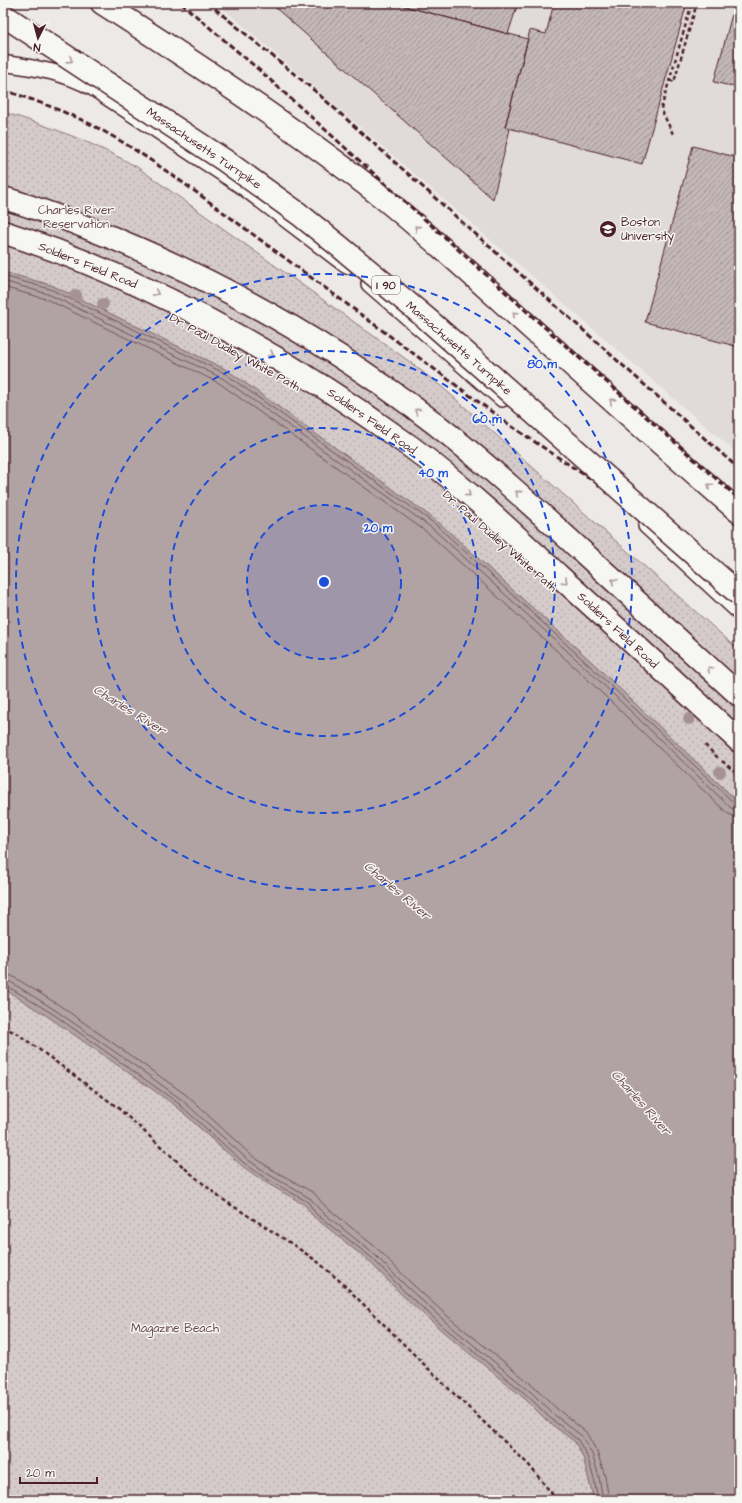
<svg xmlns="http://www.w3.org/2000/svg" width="742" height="1503" font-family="'Architects Daughter',sans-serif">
	<defs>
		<pattern id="park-dots" width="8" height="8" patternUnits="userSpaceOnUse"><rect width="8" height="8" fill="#d4cbca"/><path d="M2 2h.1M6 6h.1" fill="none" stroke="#b8aeae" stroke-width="1.8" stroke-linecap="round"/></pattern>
		<pattern id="building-hatch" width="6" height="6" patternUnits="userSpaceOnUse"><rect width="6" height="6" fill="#c4b7b7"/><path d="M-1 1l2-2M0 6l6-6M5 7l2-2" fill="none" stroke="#a19495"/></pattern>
	</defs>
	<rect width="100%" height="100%" fill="#ece9e6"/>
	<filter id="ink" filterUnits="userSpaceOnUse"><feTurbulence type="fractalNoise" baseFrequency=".025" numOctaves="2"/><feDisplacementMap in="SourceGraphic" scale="8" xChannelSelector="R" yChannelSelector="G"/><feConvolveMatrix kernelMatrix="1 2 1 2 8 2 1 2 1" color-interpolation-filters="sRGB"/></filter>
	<g filter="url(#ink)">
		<!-- built -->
		<path fill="#e0dad8" d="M217,3H739V455Z"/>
		<!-- park -->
		<path fill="url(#park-dots)" stroke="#8f757a" d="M3,112C49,126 95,143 137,167L410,362L442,387L739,650V803L593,663L437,521L227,370L51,285L3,272Z
			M3,988L50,1018L136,1077L176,1106L221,1148L305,1205L313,1216L369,1261L401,1294L525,1399L546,1420L575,1442L583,1457L594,1500H3Z"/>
		<!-- water -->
		<path fill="#b1a2a3" stroke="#886e73" d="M3,272L51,285L227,370L437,521L593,663L739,803V1500H594L583,1457L575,1442L546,1420L525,1399L442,1331L401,1294L369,1261L313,1216L305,1205L263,1181L242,1166L176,1106L50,1018L3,988Z"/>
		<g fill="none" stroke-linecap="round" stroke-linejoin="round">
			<!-- shore -->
			<path stroke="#73535b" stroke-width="1" d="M3,276L50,289L224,373L435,524L590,666L735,804L739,806
				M3,281L48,294L222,378L432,528L587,669L731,808L739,811
				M3,287L46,299L219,383L428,533L582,674L727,813L733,816L739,817
				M3,974L12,976L59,1005L185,1094L251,1155L271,1169L314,1193L325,1206L379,1250L411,1283L452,1320L535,1387L556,1408L586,1432L597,1452L605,1476L609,1500
				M3,980L9,981L55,1010L148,1075L182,1100L247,1159L268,1174L311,1199L320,1210L375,1255L407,1287L448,1324L531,1392L552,1413L582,1436L592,1454L599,1477L603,1500
				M3,985L7,986L53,1014L178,1103L244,1163L265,1178L308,1202L316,1214L372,1258L404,1291L445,1328L528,1396L549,1417L578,1440L587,1456L594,1479L598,1500"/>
		</g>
		<!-- building -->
		<path fill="url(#building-hatch)" stroke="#4a1f2b" d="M270,3H393L528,39L505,127L510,129L493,199Z
			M393,3H518L508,34Z
			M554,3H687L642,164L505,127L530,30L546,34Z
			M735,3H739V88L714,82Z
			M693,146L739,158V347L645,322Z"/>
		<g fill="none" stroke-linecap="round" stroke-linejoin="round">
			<!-- lane casing -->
			<g stroke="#4a1f2b" stroke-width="18">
				<path id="lane" d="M3,63C36,68 64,72 93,88L243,187L347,266
					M369,284L502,399
					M646,526L739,612"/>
			</g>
			<!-- highway casing -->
			<g stroke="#4a1f2b" stroke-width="25">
				<path id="highway" d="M102,3C197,64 293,127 382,197C434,239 483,285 533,330C601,391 670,452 739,512
					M3,198C32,206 60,217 88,228C211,276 328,342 433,422C486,463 536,509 586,555C637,602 688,648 739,695
					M3,232C150,280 286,356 411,447C463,486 511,531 558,575C619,630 679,685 739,741"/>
			</g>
			<!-- path -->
			<path stroke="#4a1f2b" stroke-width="2.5" stroke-dasharray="4 3" stroke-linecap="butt" d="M670,80L674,82L697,3
				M673,134L661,109L692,3
				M705,745L718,758
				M722,761L739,775
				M3,1027L18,1034L117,1107L188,1171L219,1197L292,1244L318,1262L341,1282L450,1390L528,1464L557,1500"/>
			<!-- lane -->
			<use href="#lane" stroke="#f6f6f2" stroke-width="15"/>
			<!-- highway -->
			<use href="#highway" stroke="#f6f6f2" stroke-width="22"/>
			<!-- rail -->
			<path stroke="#4a1f2b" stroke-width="3" stroke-dasharray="6 3" stroke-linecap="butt" d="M181,3L258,69L534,318L739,499
				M208,3L315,91L739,469
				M3,90C32,99 61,110 88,123C126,142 161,167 196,192L511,426L649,518L739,584"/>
			<!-- highway-bridge casing -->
			<g stroke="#4a1f2b" stroke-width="25" stroke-linecap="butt">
				<path id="highway-bridge" d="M3,15L224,160L299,214L339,246L426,318L739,594"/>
			</g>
			<!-- highway-bridge -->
			<use href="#highway-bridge" stroke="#f6f6f2" stroke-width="22"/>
		</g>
		<!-- trees -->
		<g fill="#a69295">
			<circle cx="76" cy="295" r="6"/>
			<circle cx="103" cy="304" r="6"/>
			<circle cx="689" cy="719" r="6"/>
			<circle cx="720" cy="772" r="6"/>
		</g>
		<!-- one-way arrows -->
		<defs><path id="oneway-chevron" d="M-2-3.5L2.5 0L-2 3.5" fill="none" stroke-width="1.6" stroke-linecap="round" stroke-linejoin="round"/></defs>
		<g stroke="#a99598">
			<use href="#oneway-chevron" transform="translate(70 60) rotate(33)"/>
			<use href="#oneway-chevron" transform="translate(417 228) rotate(-139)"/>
			<use href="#oneway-chevron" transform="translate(156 293) rotate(25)"/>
			<use href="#oneway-chevron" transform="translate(515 314) rotate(-138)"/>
			<use href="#oneway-chevron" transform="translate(271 354) rotate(31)"/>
			<use href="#oneway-chevron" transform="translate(612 401) rotate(-139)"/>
			<use href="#oneway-chevron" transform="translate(417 411) rotate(-144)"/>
			<use href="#oneway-chevron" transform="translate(710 486) rotate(-139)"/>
			<use href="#oneway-chevron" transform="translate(518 493) rotate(-139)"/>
			<use href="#oneway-chevron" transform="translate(468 494) rotate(40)"/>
			<use href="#oneway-chevron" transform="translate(565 581) rotate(43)"/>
			<use href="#oneway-chevron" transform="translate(614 581) rotate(-137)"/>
			<use href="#oneway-chevron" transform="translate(710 669) rotate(-137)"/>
		</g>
	</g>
	<!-- distance rings -->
	<circle cx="324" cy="582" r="77" fill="#1d4ed8" fill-opacity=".12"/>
	<g fill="none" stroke="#1d4ed8" stroke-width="2" stroke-dasharray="7 5">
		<circle cx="324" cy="582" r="77"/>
		<circle cx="324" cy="582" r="154"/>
		<circle cx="324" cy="582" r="231"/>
		<circle cx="324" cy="582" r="308"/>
	</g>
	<!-- icons -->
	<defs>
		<g id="university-disc" transform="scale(0.9)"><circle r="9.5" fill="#4a1f2b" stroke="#f6f6f2"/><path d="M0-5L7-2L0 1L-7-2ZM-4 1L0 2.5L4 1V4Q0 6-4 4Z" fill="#fff"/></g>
	</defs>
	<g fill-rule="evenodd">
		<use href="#university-disc" x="608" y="229"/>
	</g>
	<g text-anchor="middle" stroke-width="3" stroke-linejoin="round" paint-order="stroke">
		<!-- shield labels -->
		<rect fill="#f6f6f2" stroke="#7e6067" stroke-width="1" x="372" y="276" width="28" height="18" rx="3"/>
		<g font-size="11" font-weight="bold" fill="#4a1f2b">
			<text x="386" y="289">I 90</text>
		</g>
		<!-- street labels -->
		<g font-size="12" fill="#4a1f2b" stroke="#f6f6f2">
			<text transform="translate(204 148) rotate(34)" y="4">Massachusetts Turnpike</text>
			<text transform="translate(88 265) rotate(22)" y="4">Soldiers Field Road</text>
			<text transform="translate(459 348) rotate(41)" y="4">Massachusetts Turnpike</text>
			<text transform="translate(235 352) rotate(29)" y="4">Dr. Paul Dudley White Path</text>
			<text transform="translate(372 421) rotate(35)" y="4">Soldiers Field Road</text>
			<text transform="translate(500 541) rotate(41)" y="4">Dr. Paul Dudley White Path</text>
			<text transform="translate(618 630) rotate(43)" y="4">Soldiers Field Road</text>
		</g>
		<!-- park labels -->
		<g font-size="12" fill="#6c4a53" stroke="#f6f6f2">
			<text x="76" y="214">Charles River<tspan x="76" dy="14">Reservation</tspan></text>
			<text x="175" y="1332">Magazine Beach</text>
		</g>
		<!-- poi labels -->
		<g font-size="12" fill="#4a1f2b" stroke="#f6f6f2" text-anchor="start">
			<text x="621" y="226">Boston<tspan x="621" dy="14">University</tspan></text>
		</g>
		<!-- water labels -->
		<g font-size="13" font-style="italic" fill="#6e4d55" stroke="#f6f6f2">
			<text transform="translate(130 709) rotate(32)" y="5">Charles River</text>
			<text transform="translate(398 890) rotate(40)" y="5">Charles River</text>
			<text transform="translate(642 1102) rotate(48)" y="5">Charles River</text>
		</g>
	</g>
	<circle cx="324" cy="582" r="6" fill="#1d4ed8" stroke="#f6f6f2" stroke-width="2"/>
	<g font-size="12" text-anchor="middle" font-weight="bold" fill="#1d4ed8" stroke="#f6f6f2" stroke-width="3" stroke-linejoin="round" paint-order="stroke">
		<text x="542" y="368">80 m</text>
		<text x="487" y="423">60 m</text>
		<text x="433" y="477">40 m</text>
		<text x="378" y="532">20 m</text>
	</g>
	<!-- margin -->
	<rect width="742" height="1503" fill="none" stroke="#f6f6f2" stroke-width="16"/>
	<rect x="8" y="8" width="726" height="1487" fill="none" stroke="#4a1f2b" stroke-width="1.5" filter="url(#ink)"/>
	<!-- north arrow -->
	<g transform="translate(38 38) rotate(186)" stroke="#f6f6f2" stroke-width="3" paint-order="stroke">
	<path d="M0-3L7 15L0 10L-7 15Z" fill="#4a1f2b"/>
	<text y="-6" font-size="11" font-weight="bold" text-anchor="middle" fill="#4a1f2b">N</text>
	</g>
	<!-- scale -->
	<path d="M20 1477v6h77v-6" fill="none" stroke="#4a1f2b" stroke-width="2"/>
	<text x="26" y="1477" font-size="12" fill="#4a1f2b" stroke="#f6f6f2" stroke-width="3" paint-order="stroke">20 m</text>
</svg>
